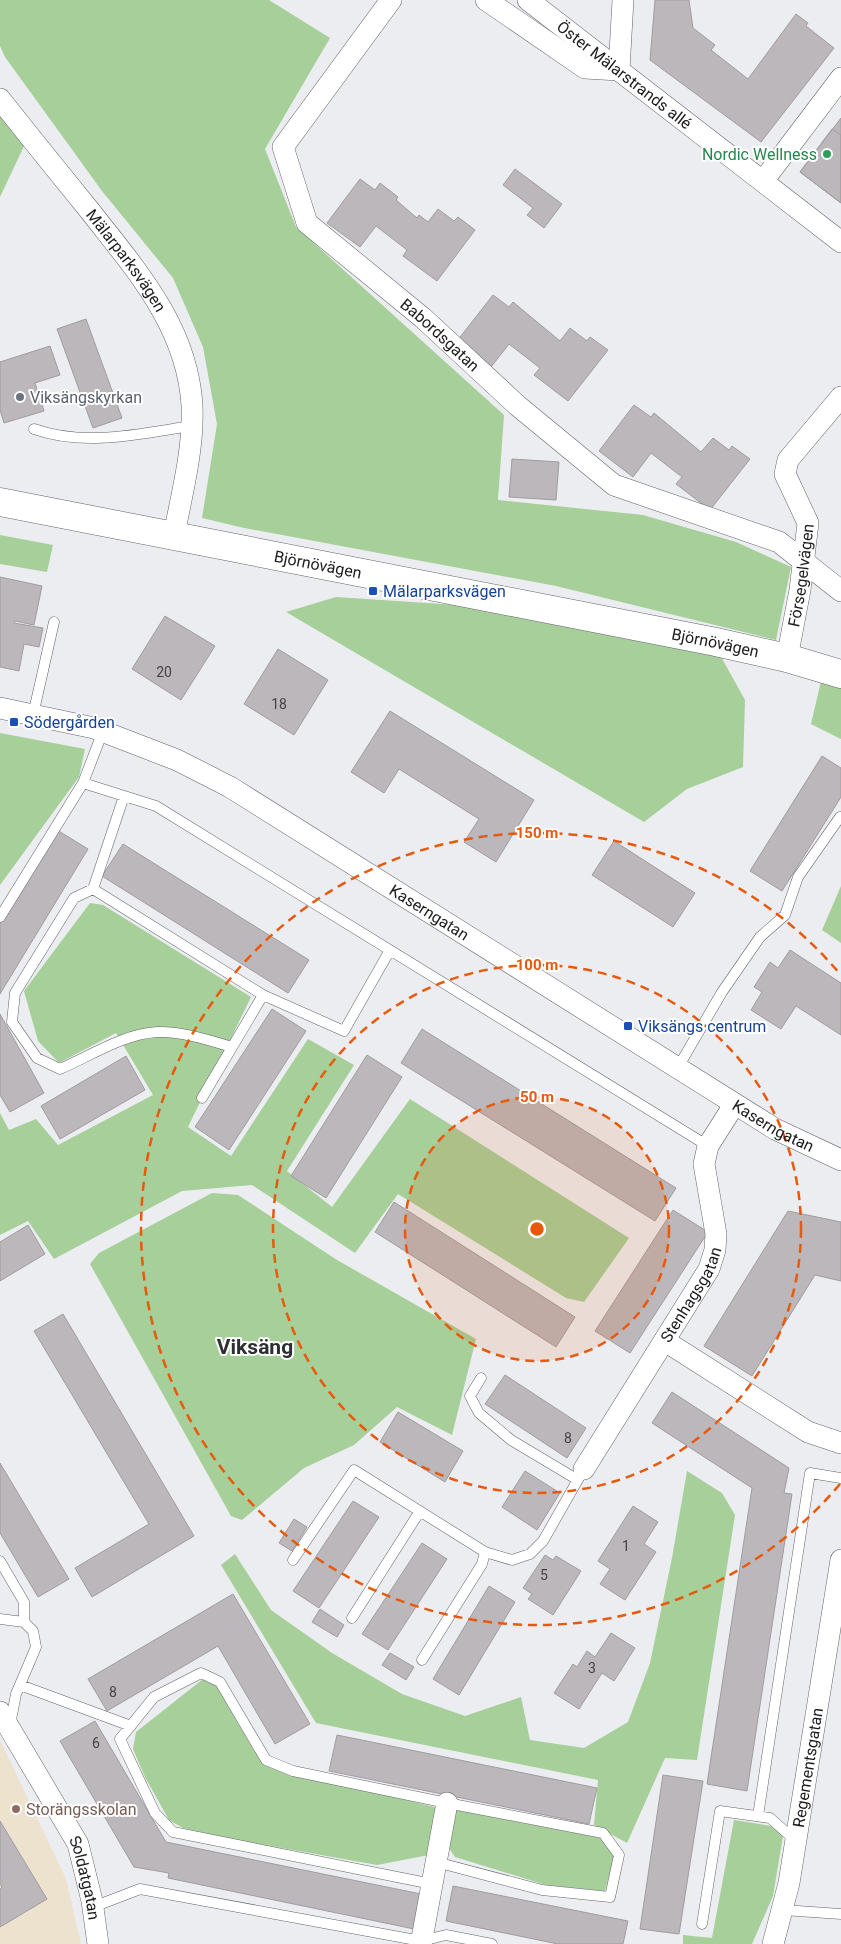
<svg xmlns="http://www.w3.org/2000/svg" width="841" height="1944" font-family="Roboto,sans-serif">
	<rect width="100%" height="100%" fill="#ebedf1"/>
	<!-- education -->
	<path fill="#ece2cd" d="M0,1740L66,1879L81,1944H0Z"/>
	<!-- green -->
	<path fill="#a6cf99" d="M0,0H269L330,38L265,149L296,227L504,415L498,500L643,515L736,542L791,567L776,640L556,586L244,528L202,518L217,424L203,347L173,278L102,191L5,57L0,46Z
		M0,114L24,146L0,197Z
		M0,535L53,545L47,572L0,564Z
		M336,597L487,607L720,655L745,700L743,767L687,789L644,822L286,612Z
		M822,677L841,682V739L811,724Z
		M0,733L85,749L79,777L0,885Z
		M841,886V943L822,930Z
		M90,903L103,905L251,997L188,1127L231,1156L308,1039L354,1065L287,1171L332,1207L410,1099L629,1238L584,1302L566,1298L398,1194L355,1253L252,1185L182,1191L54,1259L28,1221L0,1235V1113L9,1130L36,1119L58,1145L153,1095L116,1033L59,1063L38,1041L24,991Z
		M212,1193L238,1195L337,1260L476,1339L452,1435L397,1407L354,1445L304,1468L242,1520L231,1516L90,1264L99,1253Z
		M687,1471L722,1493L735,1515L697,1760L665,1758L627,1843L594,1825L598,1780L316,1723L221,1565L235,1554L271,1610L332,1653L402,1694L465,1716L521,1697L530,1740L584,1748L628,1722L650,1663L672,1558Z
		M203,1679L217,1685L267,1765L438,1808L429,1855L377,1865L231,1839L183,1828L169,1820L145,1777L133,1749L136,1732Z
		M456,1810L601,1838L614,1857L605,1891L546,1885L455,1857L449,1848Z
		M734,1820L771,1826L783,1836L773,1896L752,1944H683V1935L712,1938Z"/>
	<!-- building -->
	<path fill="#bbb7ba" stroke="#a09c9f" d="M655,0H689L693,28L715,45L711,50L748,79L796,14L808,23L806,26L834,48L761,142L650,60Z
		M841,118V203L800,172Z
		M832,129L841,135V203L800,172Z
		M515,169L562,204L544,228L527,215L533,208L503,185Z
		M360,179L375,190L380,183L398,197L396,200L417,218L419,215L428,222L438,209L454,221L458,217L475,230L437,281L403,256L407,250L376,226L360,247L327,223Z
		M493,295L509,307L513,302L560,341L570,328L587,341L590,337L608,350L568,401L534,375L540,368L509,344L491,367L457,341Z
		M86,319L122,418L93,428L57,329Z
		M50,346L60,375L35,383L44,411L4,423L0,410V362Z
		M634,405L651,417L654,413L701,452L713,438L729,450L732,446L750,459L710,510L676,484L682,477L651,453L633,477L599,451Z
		M512,459L559,462L556,500L509,497Z
		M0,577L42,586L34,625L15,621L14,623L43,628L39,647L24,644L19,671L0,667Z
		M165,616L215,646L181,700L132,669Z
		M278,649L328,680L294,735L244,704Z
		M390,711L534,800L496,862L464,842L479,819L399,769L384,793L351,772Z
		M822,756L841,768V797L782,891L750,871Z
		M57,830L88,849L0,994V924Z
		M614,841L695,893L673,927L592,875Z
		M123,844L309,960L288,993L102,876Z
		M790,950L841,983V1035L796,1006L781,1029L751,1010L762,992L754,987L770,962L778,968Z
		M272,1009L306,1031L229,1150L195,1127Z
		M0,1014L44,1093L10,1112L0,1095Z
		M422,1029L676,1188L655,1221L401,1063Z
		M367,1055L402,1077L326,1198L291,1176Z
		M126,1056L145,1090L60,1139L41,1106Z
		M394,1202L575,1317L556,1347L375,1232Z
		M673,1210L708,1232L630,1353L595,1331Z
		M788,1211L841,1222V1281L815,1275L752,1376L704,1346Z
		M28,1225L45,1254L0,1281V1242Z
		M63,1314L194,1536L92,1597L75,1568L149,1524L34,1331Z
		M505,1375L586,1428L567,1458L485,1404Z
		M672,1392L789,1468L784,1493L792,1494L747,1791L707,1784L752,1488L652,1423Z
		M398,1412L463,1451L445,1482L380,1442Z
		M0,1463L69,1579L38,1597L0,1533Z
		M525,1471L560,1493L537,1530L502,1507Z
		M353,1501L379,1517L319,1608L293,1591Z
		M633,1506L658,1522L644,1544L656,1552L625,1600L600,1584L610,1569L598,1561Z
		M294,1519L307,1527L292,1551L279,1543Z
		M422,1543L447,1559L388,1650L362,1634Z
		M545,1555L553,1560L556,1556L581,1571L553,1615L528,1599L532,1594L523,1588Z
		M489,1586L515,1602L459,1695L433,1679Z
		M233,1594L310,1724L275,1744L218,1646L107,1711L88,1679Z
		M320,1609L344,1625L337,1637L312,1622Z
		M611,1633L635,1648L614,1681L602,1673L579,1709L554,1693L573,1664L577,1667L587,1651L595,1657Z
		M390,1653L414,1667L406,1680L382,1665Z
		M95,1721L166,1842L426,1895L419,1930L168,1878L169,1873L134,1867L60,1741Z
		M337,1735L597,1788L589,1824L329,1771Z
		M663,1775L703,1781L679,1934L640,1929Z
		M0,1821L47,1899L0,1927V1889L2,1887L0,1884Z
		M453,1886L628,1921L623,1944H558L446,1921Z"/>
	<g fill="none" stroke-linecap="round" stroke-linejoin="round">
		<!-- lane casing -->
		<g stroke="#636468" stroke-width="11">
			<path id="lane" d="M34,429C85,447 139,434 191,426
				M33,715L54,622
				M83,783L103,731
				M124,796L93,889L263,995
				M93,889L74,898L15,993L12,1022L37,1058L60,1069C90,1056 123,1034 157,1032C181,1031 209,1040 232,1047
				M0,917L83,783L156,806L708,1146
				M677,1069L722,992L760,937L785,915L798,877L840,817
				M202,1098L263,995L344,1031L390,950
				M481,1378L470,1396L479,1413L511,1440L578,1480
				M293,1560L354,1470L485,1552L512,1560L530,1554L543,1541L584,1469
				M0,1561L24,1602V1622
				M352,1618L420,1511
				M0,1619L24,1622L33,1631L36,1647L16,1694L10,1725
				M422,1660L482,1564L485,1552
				M20,1685L131,1726
				M758,1816L810,1473L841,1478
				M432,1884L173,1832L155,1813L120,1739L154,1697L201,1673L220,1682L266,1760L293,1771L447,1803L603,1833L619,1855L610,1897L542,1890L436,1862
				M93,1907L140,1889L421,1941L446,1935L492,1944
				M783,1910L841,1914
				M702,1924L720,1811L770,1818L796,1841"/>
		</g>
		<!-- street casing -->
		<g stroke="#636468" stroke-width="22">
			<g id="street">
				<path id="s1" d="M391,0L283,147L307,223L423,318L518,406L614,485L779,542L841,591"/>
				<path d="M486,0L585,68L619,70L623,0"/>
				<path id="s2" d="M528,0L841,242"/>
				<path id="s3" d="M0,99C30,137 60,174 90,211C136,270 187,326 192,405C194,448 182,493 174,535"/>
				<path d="M763,181L841,78"/>
				<path id="s4" d="M787,658L800,590L808,523L785,474L788,460L841,397"/>
				<path id="s5" d="M0,708L94,728L177,760L230,787L775,1129L841,1160"/>
				<path d="M665,1341L808,1432L841,1443"/>
				<path id="s6" d="M584,1469L709,1269L715,1250L716,1234L704,1164L708,1146L734,1105"/>
				<path id="s7" d="M0,1712L78,1844L92,1901L98,1944"/>
				<path d="M421,1944L447,1803"/>
				<path id="s8" d="M773,1944L789,1883L841,1560"/>
			</g>
		</g>
		<!-- secondary casing -->
		<g stroke="#636468" stroke-width="29">
			<g id="secondary">
				<path id="s9" d="M0,502L716,642L787,658L841,674"/>
			</g>
		</g>
		<!-- lane -->
		<use href="#lane" stroke="#fff" stroke-width="10"/>
		<!-- street -->
		<use href="#street" stroke="#fff" stroke-width="21"/>
		<!-- secondary -->
		<use href="#secondary" stroke="#fff" stroke-width="28"/>
	</g>
	<!-- distance rings -->
	<circle cx="537" cy="1229" r="132" fill="#e8590c" fill-opacity=".12"/>
	<g fill="none" stroke="#e8590c" stroke-width="2.5" stroke-dasharray="9 6">
		<circle cx="537" cy="1229" r="132"/>
		<circle cx="537" cy="1229" r="264"/>
		<path d="M840 1484A396 396 0 1 1 840 974"/>
	</g>
	<!-- markers -->
	<circle fill="#2e9e5b" stroke="#fff" stroke-width="2" cx="827" cy="154" r="5"/>
	<circle fill="#6b7280" stroke="#fff" stroke-width="2" cx="20" cy="397" r="5"/>
	<g fill="#1a4fb4" stroke="#fff" stroke-width="2">
		<rect x="368" y="586" width="10" height="10" rx="2.5"/>
		<rect x="9" y="717" width="10" height="10" rx="2.5"/>
		<rect x="623" y="1021" width="10" height="10" rx="2.5"/>
	</g>
	<circle fill="#8d6e63" stroke="#fff" stroke-width="2" cx="16" cy="1809" r="5"/>
	<g text-anchor="middle" stroke-width="4" stroke-linejoin="round" paint-order="stroke">
		<!-- number labels -->
		<g font-size="14" fill="#434344">
			<text x="164" y="677">20</text>
			<text x="279" y="709">18</text>
			<text x="568" y="1443">8</text>
			<text x="626" y="1551">1</text>
			<text x="544" y="1580">5</text>
			<text x="592" y="1673">3</text>
			<text x="113" y="1697">8</text>
			<text x="96" y="1748">6</text>
		</g>
		<!-- street labels -->
		<g font-size="16" fill="#1b1c1d" stroke="#fff">
			<text dy="6" stroke="none"><textPath href="#s2" startOffset="122">Öster Mälarstrands allé</textPath></text>
			<text dy="6" stroke="none"><textPath href="#s3" startOffset="205">Mälarparksvägen</textPath></text>
			<text dy="6" stroke="none"><textPath href="#s1" startOffset="436">Babordsgatan</textPath></text>
			<text dy="6" stroke="none"><textPath href="#s9" startOffset="324">Björnövägen</textPath></text>
			<text dy="6" stroke="none"><textPath href="#s4" startOffset="84">Försegelvägen</textPath></text>
			<text dy="6" stroke="none"><textPath href="#s9" startOffset="729">Björnövägen</textPath></text>
			<text dy="6" stroke="none"><textPath href="#s5" startOffset="480">Kaserngatan</textPath></text>
			<text dy="6" stroke="none"><textPath href="#s5" startOffset="885">Kaserngatan</textPath></text>
			<text dy="6" stroke="none"><textPath href="#s6" startOffset="205">Stenhagsgatan</textPath></text>
			<text dy="6" stroke="none"><textPath href="#s8" startOffset="180">Regementsgatan</textPath></text>
			<text dy="6" stroke="none"><textPath href="#s7" startOffset="188">Soldatgatan</textPath></text>
		</g>
		<!-- leisure labels -->
		<g font-size="16" fill="#27864d" stroke="#fff" text-anchor="end">
			<text x="817" y="160">Nordic Wellness</text>
		</g>
		<!-- worship labels -->
		<g font-size="16" fill="#5b616d" stroke="#fff" text-anchor="start">
			<text x="30" y="403">Viksängskyrkan</text>
		</g>
		<!-- transit labels -->
		<g font-size="16" fill="#164399" stroke="#fff" text-anchor="start">
			<text x="383" y="597">Mälarparksvägen</text>
			<text x="24" y="728">Södergården</text>
			<text x="638" y="1032">Viksängs centrum</text>
		</g>
		<!-- education labels -->
		<g font-size="16" fill="#785e54" stroke="#fff" text-anchor="start">
			<text x="26" y="1815">Storängsskolan</text>
		</g>
		<!-- district labels -->
		<g font-size="21" font-weight="bold" fill="#2e2f32" stroke="#fff">
			<text x="255" y="1354">Viksäng</text>
		</g>
	</g>
	<circle cx="537" cy="1229" r="8" fill="#e8590c" stroke="#fff" stroke-width="2.5"/>
	<g font-size="15" text-anchor="middle" font-weight="bold" fill="#e8590c" stroke="#fff" stroke-width="4" stroke-linejoin="round" paint-order="stroke">
		<text x="537" y="838">150 m</text>
		<text x="537" y="970">100 m</text>
		<text x="537" y="1102">50 m</text>
	</g>
</svg>
